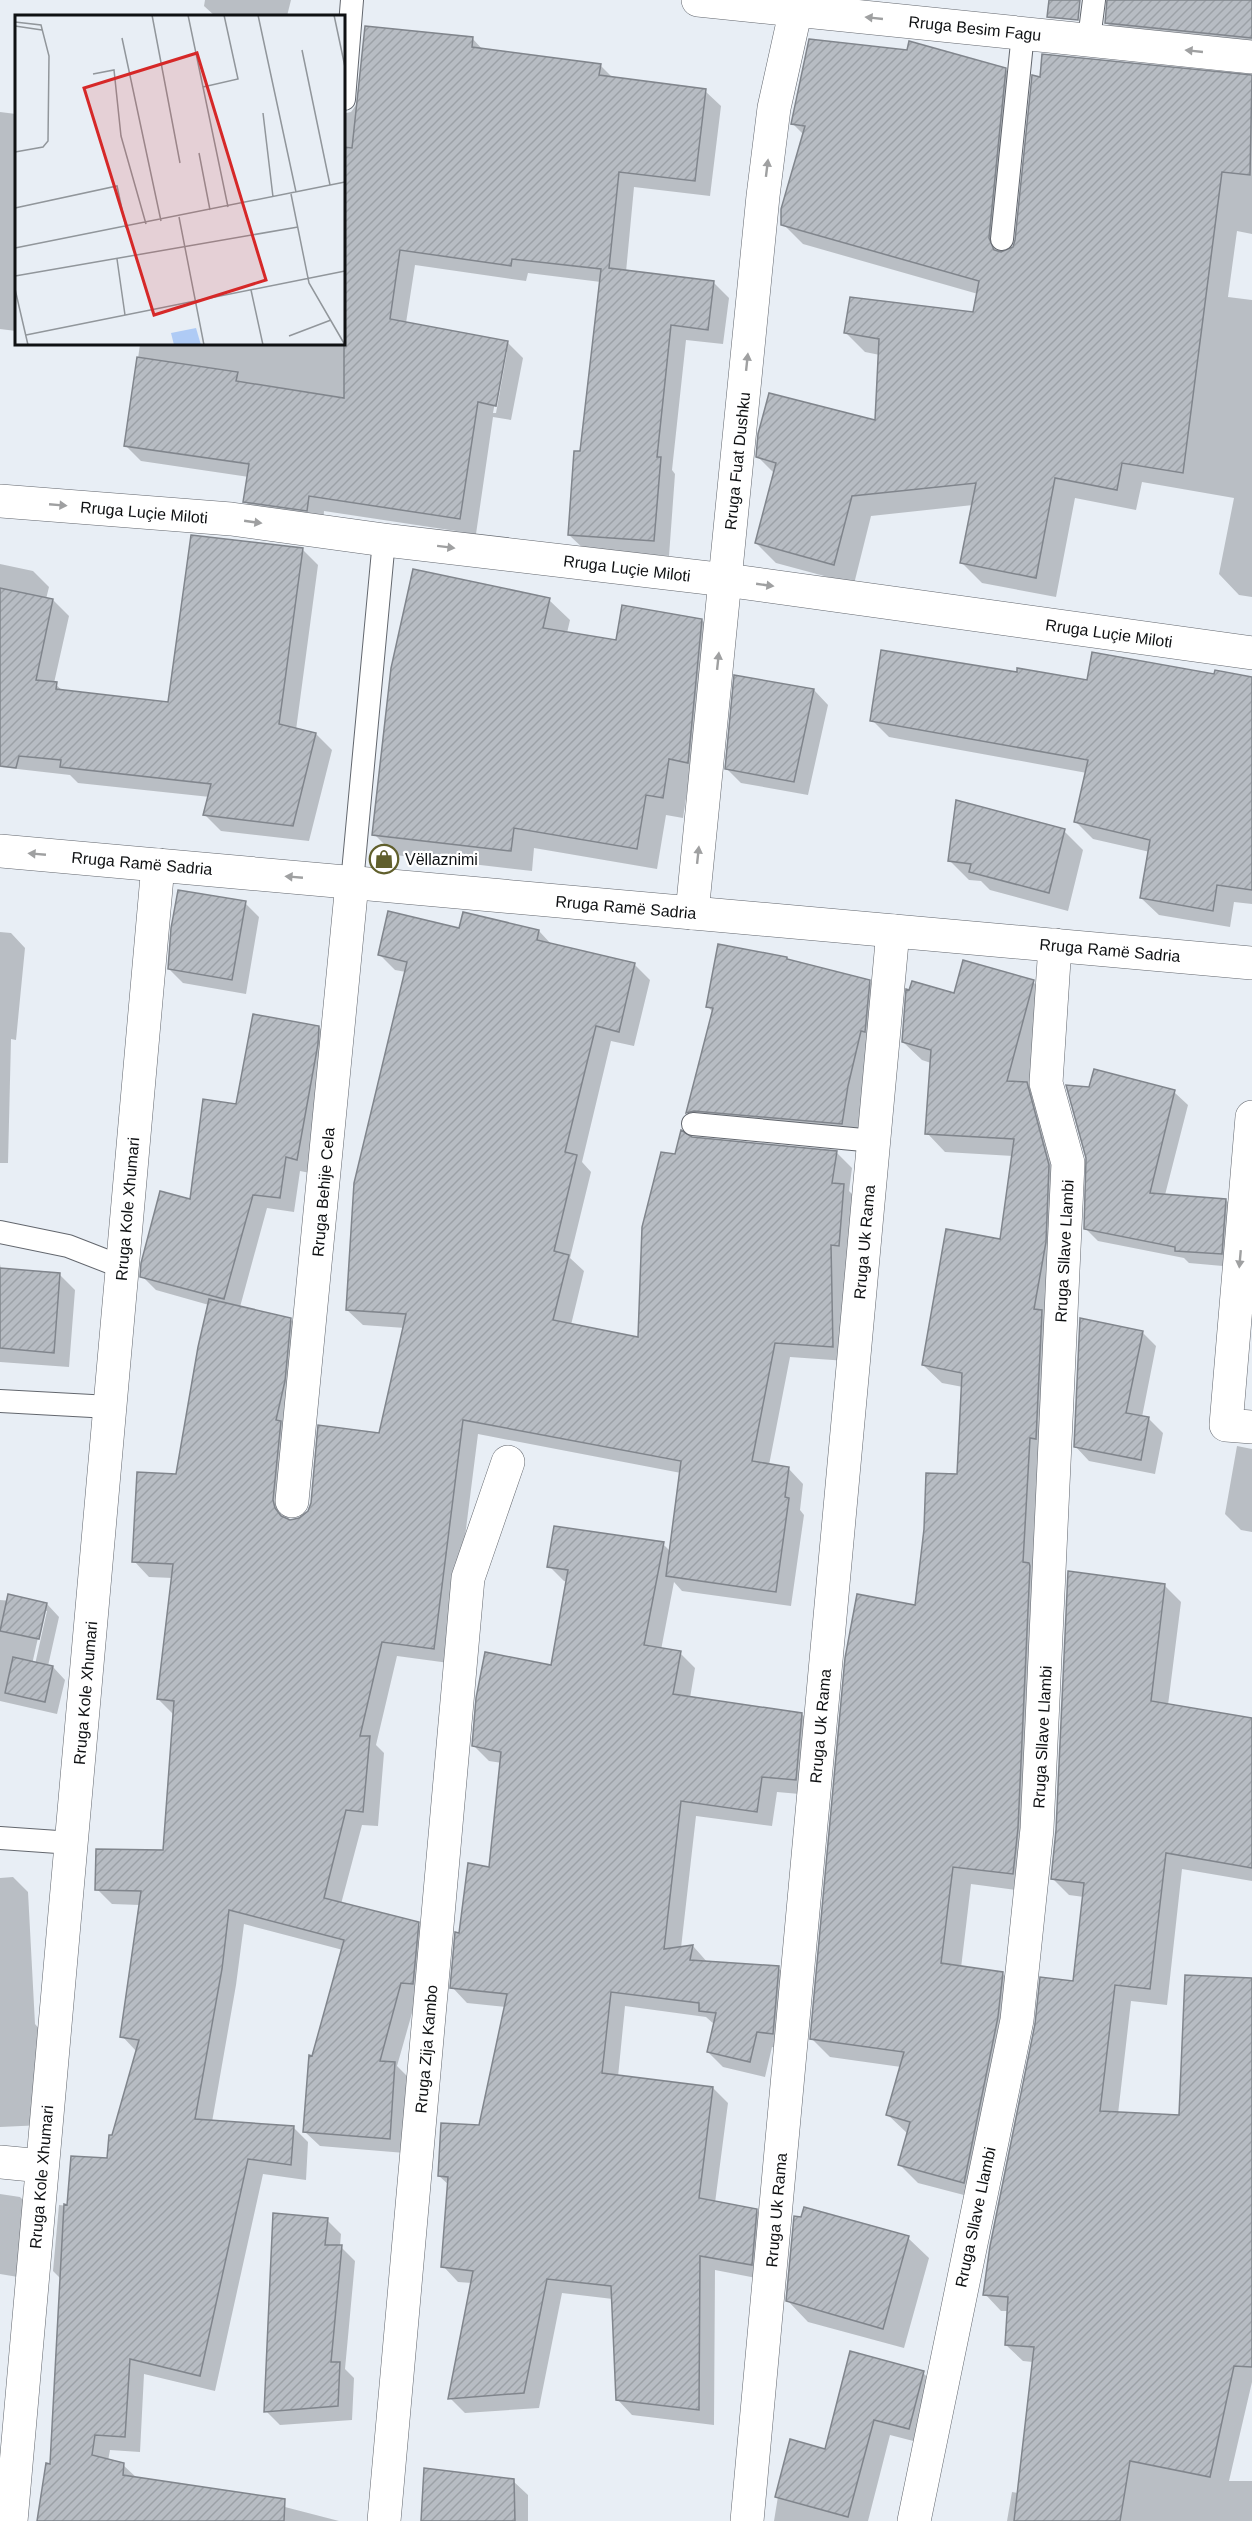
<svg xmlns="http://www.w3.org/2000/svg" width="1252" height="2521" font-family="Helvetica,sans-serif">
	<defs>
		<pattern id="building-hatch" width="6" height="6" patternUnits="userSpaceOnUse" patternTransform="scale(1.5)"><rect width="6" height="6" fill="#b7bcc3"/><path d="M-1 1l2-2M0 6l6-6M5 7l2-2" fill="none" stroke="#9ca1a7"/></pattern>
	</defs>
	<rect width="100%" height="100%" fill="#e8eef5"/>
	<!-- shadow -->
	<path fill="#0003" fill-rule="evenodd" d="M205,0H291L287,16H215L204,6Z
		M1109,0H1252V52L1123,39L1106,22Z
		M472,38L483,50L600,65L614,79L705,91L721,106L710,196L634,187L626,272L713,282L729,298L723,344L686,340L672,470L675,474L669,556L585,550L569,535L582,453L601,282L528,273L526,281L415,265L406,323L507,342L523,358L511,420L493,417L476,534L324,511L323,525L260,517L245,501L249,477L141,461L126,446L140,344H344V41L351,48L346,113L351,112L359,101ZM504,352H507L496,413H493Z
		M1005,69L1025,89L1009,251L1252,77V234L1237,231L1228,297L1252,300V597L1239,595L1219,574L1234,498L1142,482L1136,510L1075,498L1056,597L982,583L962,563L973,505L871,516L854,584L776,563L756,543L775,474L758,457L876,422L880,355L865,352L845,332L974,314L978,294L803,244L783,224L804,135L793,124Z
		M0,112L16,114V331L0,329Z
		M302,549L318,565L296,730L316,734L332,750L309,841L221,831L205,815L210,797L78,783L70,775L0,767V564L33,571L49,587L46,599L53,600L69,616L54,683L64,692L169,703Z
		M549,600L570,620L567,633L618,642L702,620L722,641L689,779L683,818L666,815L657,869L534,848L532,871L395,855L374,834Z
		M1018,674L1088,682L1216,676L1252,679V904L1234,902L1230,927L1159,915L1141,898L1150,852L1093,839L1076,822L1087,773L889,737L872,720Z
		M814,690L828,705L808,795L741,783L727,769Z
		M1064,831L1083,850L1068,911L990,890L981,881L969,880L950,861Z
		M245,903L259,917L246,994L183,983L169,969Z
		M460,930L539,931L552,945L635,965L650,980L634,1046L611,1041L582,1162L591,1172L570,1258L584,1271L571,1325L640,1338L676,1156L691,1139L837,1153L852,1168L849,1191L858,1200L854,1260H846L847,1361L790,1357L769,1465L788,1468L803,1484L800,1510L804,1515L791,1606L682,1591L674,1582L661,1650L680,1653L695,1668L690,1698L802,1714L817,1730L811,1795L777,1792L772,1826L696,1816L681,1948L693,1946L708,1963L778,1968L794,1983L788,2049L772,2047L765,2077L723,2067L708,2052L715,2025L706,2017L625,2006L618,2077L713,2088L728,2103L715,2203L756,2210L771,2226L766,2280L715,2270L714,2425L632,2415L617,2399L613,2299L562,2293L539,2408L465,2413L450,2398L472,2283L458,2282L443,2266L449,2185L439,2176L480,2127L506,2007L467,2003L452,1987L460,1935L490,1868L502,1763L489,1761L473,1745L553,1666L568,1582L564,1581L549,1566L663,1544L670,1551L681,1473L478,1434L449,1663L397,1656L376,1745L384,1753L378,1826L362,1825L341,1904L418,1924L433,1939L397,2066L410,2079L405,2153L320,2146L304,2131L314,2057L343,1950L244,1924L236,1985L212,2122L293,2127L308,2142L306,2180L263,2174L215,2391L144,2374L140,2452L110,2450L108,2461L123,2465L137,2478L227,2492L339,2521H39L51,2465L61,2279L53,2271L59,2205L69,2206L109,2160L137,2052L122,2036L140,1905L112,1904L97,1889L164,1852L174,1715L158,1699L173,1578L149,1577L134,1561L178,1476L209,1305L156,1290L142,1276L191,1201L238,1105L319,1027L333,1042L310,1173L300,1171L294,1212L267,1208L240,1307L290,1319L306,1335L288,1516L289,1521L300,1520L380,1435L405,1328L363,1325L347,1310L406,972L395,970L379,954Z
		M0,932L11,933L25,948L16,1040L11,1039L8,1163H0Z
		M786,958L790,962L869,981L883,996L856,1138L701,1127L687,1113L714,1013L708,1007Z
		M1033,982L1052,1000L1029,1086L1045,1103L1067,1185L1031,1892L971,1884L961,1968L1002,1973L1021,1992L983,2200L918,2183L900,2165L908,2134L888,2115L901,2067L830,2057L812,2039L958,1476L963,1387L942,1383L923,1365L1001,1240L1013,1156L945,1152L927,1133L931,1063L922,1060L903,1042L955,995Z
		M1174,1092L1188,1105L1165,1195L1226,1200L1239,1213L1234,1267L1189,1263L1184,1258L1098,1241L1085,1228Z
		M0,1264L1,1270L60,1275L75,1290L69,1367L0,1362Z
		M1142,1332L1156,1346L1142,1417L1149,1419L1163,1433L1155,1474L1089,1461L1075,1446Z
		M1237,1446L1252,1449V1532L1241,1530L1225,1514Z
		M1165,1586L1181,1602L1168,1705L1252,1719V1881L1182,1869L1167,2005L1131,2001L1118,2114L1180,2117L1252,1980V2382L1229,2481H1252V2521H1007L1012,2492L1018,2493L1033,2362L1023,2361L1006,2345L1008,2311H1001L985,2294L1074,1983L1084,1897L1069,1895L1052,1878Z
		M0,1600L47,1604L59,1617L48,1666L53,1667L65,1680L57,1714L0,1701ZM44,1611H47L34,1669H31Z
		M13,1877L28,1892L35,2024L42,2032L43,2125L0,2127V1878Z
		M0,2194L20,2197L36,2213L30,2279L0,2274Z
		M327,2220L341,2234L340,2246L355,2261L345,2369L354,2378L352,2420L280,2425L266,2411Z
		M908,2238L929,2258L904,2348L808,2322L788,2301Z
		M923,2373L940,2389L925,2444L890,2435L868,2521H774L780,2484L826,2450Z
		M513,2481L528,2495V2521H422Z"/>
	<!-- building -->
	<path fill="url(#building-hatch)" stroke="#80858c" stroke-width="1.5" d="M1049,0H1080L1078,20L1047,17Z
		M1107,0H1252V38L1105,23Z
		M365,26L473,37L472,47L601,64L599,75L706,89L695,181L619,172L609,268L714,281L708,330L671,325L657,457H661L654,541L568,535L574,451H580L601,269L512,259L511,266L400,250L390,319L508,341L496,406L478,402L460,519L309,496L307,511L243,502L249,464L124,446L137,357L238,372L236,381L344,398V147L352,148Z
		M809,39L907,50L909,41L1006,68L989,238L994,250L1001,252L1013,247L1015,240L1032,75L1040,77L1042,54L1252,75L1250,175L1222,172L1183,473L1122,463L1117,490L1055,478L1036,578L960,563L976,483L852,496L834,565L755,543L776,463L756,457L758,434L769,393L875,420L879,339L844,333L850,297L973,312L979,281L781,225V209L805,126L791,124Z
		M191,535L303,548L279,724L316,733L293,826L203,815L211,784L60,767L61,760L19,756L16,768L0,766V588L53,599L36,680L57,682L56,689L168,702Z
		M413,569L550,598L543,628L616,640L622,605L702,619L688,763L669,759L663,798L646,795L637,849L514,828L511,851L372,835L391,668Z
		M881,650L1017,672V668L1087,680L1092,652L1214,674L1215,670L1252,677V890L1217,885L1213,911L1140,898L1150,840L1074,822L1088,760L870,721Z
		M734,675L814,689L794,782L725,769Z
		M956,800L1065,829L1049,893L969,872L971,864L948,861Z
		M178,890L246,901L232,980L168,969L171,928Z
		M388,911L459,928L463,912L539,930L537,940L635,963L619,1032L596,1026L565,1152L577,1155L554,1251L569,1255L553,1320L638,1337L642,1227L661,1152L675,1154L681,1130L692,1137L837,1151L832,1183L844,1184L839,1246L831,1245L833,1347L775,1343L752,1461L789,1467L785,1497L789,1498L776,1592L666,1576L681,1461L463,1420L434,1649L382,1642L360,1736H370L363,1812L346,1810L324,1898L419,1922L413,1984L401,1983L380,2061L395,2062L390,2139L303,2132L309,2055L312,2056L344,1940L229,1910L222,1969L195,2119L294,2126L291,2165L248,2159L200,2376L130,2359L125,2437L95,2435L92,2455L124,2463L123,2475L285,2499L284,2521H37L46,2463L50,2464L64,2204L67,2205L71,2156L107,2158L109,2135H112L139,2040L120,2037L141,1891L95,1890L96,1849L163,1850L174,1701L157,1699L173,1564L132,1562L137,1472L176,1474L198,1347L209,1299L291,1318L285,1381L276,1420L281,1421L273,1500L275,1508L281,1516L290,1520L299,1518L308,1511L311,1503L318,1425L379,1433L406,1314L346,1310L354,1183L407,962L378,955Z
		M718,944L787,957V959L870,980L865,1032L861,1031L848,1086L842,1124L694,1111L686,1113L713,1008L706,1007Z
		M963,960L1034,980L1007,1081L1027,1082L1049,1165L1046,1242L1034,1309L1042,1310L1036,1439L1030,1438L1023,1562L1029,1563L1030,1566L1018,1828L1013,1874L953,1867L941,1963L1003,1972L998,2017L964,2183L898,2165L910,2122L886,2115L904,2052L810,2039L845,1658L857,1594L915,1605L924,1529L926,1473L957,1474L962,1373L922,1365L946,1229L1000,1239L1014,1139L925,1134L931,1050L902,1042L906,989L909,990L912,981L954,993Z
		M253,1014L319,1026L318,1044L297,1160L286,1157L280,1198L253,1195L224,1299L140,1277L141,1263L160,1191L190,1199L203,1099L236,1104Z
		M1094,1069L1175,1090L1150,1193L1226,1199L1222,1254L1175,1251V1247L1084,1229L1086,1158L1066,1085L1089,1087Z
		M0,1268L60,1273L54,1353L0,1348Z
		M1080,1318L1143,1331L1126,1413L1149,1417L1141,1460L1074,1447Z
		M554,1526L664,1542L644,1645L681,1651L673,1694L802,1713L796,1780L762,1777L757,1812L681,1801L664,1949L693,1945L690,1960L779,1966L773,2034L757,2032L750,2062L707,2052L716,2013L699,2011V2003L611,1992L602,2073L713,2087L699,2198L757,2209L752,2265L700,2256L699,2410L616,2400L611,2286L547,2279L524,2393L448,2399L473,2271L441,2267L448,2177L438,2176L441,2123L479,2125L507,1994L450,1988L455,1932L459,1933L468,1863L489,1867L501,1752L472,1746L476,1698L485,1652L551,1665L568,1570L547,1567Z
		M1068,1571L1165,1584L1151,1701L1252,1718V1868L1166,1853L1150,1989L1115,1985L1100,2111L1179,2115L1185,1975L1252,1978V2367L1234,2366L1210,2477L1130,2461L1120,2521H1014L1034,2347L1005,2345L1008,2297L983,2295L990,2246L1035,2024L1040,1977L1073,1981L1084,1883L1051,1879L1056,1830Z
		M8,1594L47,1603L39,1639L0,1631Z
		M13,1657L53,1666L45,1702L5,1693Z
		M804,2207L909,2236L883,2329L786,2301L794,2216L801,2217Z
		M273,2213L328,2218L325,2245H342L331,2362H340L338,2406L264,2412Z
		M850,2351L924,2371L909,2429L874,2420L848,2517L775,2497L790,2439L825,2449Z
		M424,2468L514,2479L515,2521H421Z"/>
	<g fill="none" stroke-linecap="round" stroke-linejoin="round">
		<!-- service casing -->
		<g stroke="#62666d" stroke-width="24">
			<path id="service" d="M1089,39L1094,0
				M344,99L352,0
				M1002,239L1023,33
				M352,883L384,540
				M693,1124L874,1141
				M0,1232L68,1246L122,1267
				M0,1401L110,1407
				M0,1838L72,1843"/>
		</g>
		<!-- minor casing -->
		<g stroke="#62666d" stroke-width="34">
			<path id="minor" d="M698,0L1252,57
				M692,913L763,196L774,108L798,0
				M1252,1117L1226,1425L1252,1427
				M292,1501L352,883
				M0,2162L42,2166
				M11,2521L158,865
				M384,2521L468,1578L508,1462
				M747,2521L893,931
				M914,2521L1017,2020L1037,1829L1068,1163L1046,1083L1055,945"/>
		</g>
		<!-- tertiary casing -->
		<g stroke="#62666d" stroke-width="34">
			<path id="tertiary" d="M0,501L231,519L384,540L726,580L1252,653
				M0,851L1252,963"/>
		</g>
		<!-- service -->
		<use href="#service" stroke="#fff" stroke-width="22"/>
		<!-- minor -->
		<use href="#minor" stroke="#fff" stroke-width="33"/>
		<!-- tertiary -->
		<use href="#tertiary" stroke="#fff" stroke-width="33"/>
	</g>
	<!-- one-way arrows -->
	<defs><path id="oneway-solid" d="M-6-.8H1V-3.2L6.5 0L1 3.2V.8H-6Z" transform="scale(1.5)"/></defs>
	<g fill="#9fa0a1">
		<use href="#oneway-solid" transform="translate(874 18) rotate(-174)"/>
		<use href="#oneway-solid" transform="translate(1194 51) rotate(-174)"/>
		<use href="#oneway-solid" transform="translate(767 168) rotate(-83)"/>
		<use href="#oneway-solid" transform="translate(747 362) rotate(-84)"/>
		<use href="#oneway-solid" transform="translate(58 505) rotate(5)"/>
		<use href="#oneway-solid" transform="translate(253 522) rotate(8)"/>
		<use href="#oneway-solid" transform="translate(446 547) rotate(7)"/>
		<use href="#oneway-solid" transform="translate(765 585) rotate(8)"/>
		<use href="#oneway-solid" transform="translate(718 661) rotate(-84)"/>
		<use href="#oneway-solid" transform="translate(37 854) rotate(-175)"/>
		<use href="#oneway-solid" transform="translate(698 855) rotate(-84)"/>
		<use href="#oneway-solid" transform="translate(294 877) rotate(-175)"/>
		<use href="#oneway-solid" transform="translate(1240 1259) rotate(95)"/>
	</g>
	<!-- icons -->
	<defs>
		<g id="shop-ring" transform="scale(1.5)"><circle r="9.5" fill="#fff" stroke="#605f2c" stroke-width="1.5"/><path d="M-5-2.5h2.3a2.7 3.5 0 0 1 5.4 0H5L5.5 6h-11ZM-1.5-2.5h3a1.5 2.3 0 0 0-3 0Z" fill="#605f2c"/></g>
	</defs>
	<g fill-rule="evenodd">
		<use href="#shop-ring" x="384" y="859"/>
	</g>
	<g text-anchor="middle" stroke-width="4.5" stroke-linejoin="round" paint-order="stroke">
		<!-- street labels -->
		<g font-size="16" fill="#0f1113" stroke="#fff">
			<text transform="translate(975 28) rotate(6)" y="6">Rruga Besim Fagu</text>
			<text transform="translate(737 461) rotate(-84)" y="6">Rruga Fuat Dushku</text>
			<text transform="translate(144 512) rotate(5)" y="6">Rruga Luçie Miloti</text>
			<text transform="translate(627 568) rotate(7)" y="6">Rruga Luçie Miloti</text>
			<text transform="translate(1109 633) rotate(8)" y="6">Rruga Luçie Miloti</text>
			<text transform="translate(142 863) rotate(5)" y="6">Rruga Ramë Sadria</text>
			<text transform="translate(626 907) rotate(5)" y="6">Rruga Ramë Sadria</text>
			<text transform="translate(1110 950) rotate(5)" y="6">Rruga Ramë Sadria</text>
			<text transform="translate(323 1192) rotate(-85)" y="6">Rruga Behije Cela</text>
			<text transform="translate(127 1209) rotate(-85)" y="6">Rruga Kole Xhumari</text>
			<text transform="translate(864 1242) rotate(-85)" y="6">Rruga Uk Rama</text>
			<text transform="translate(1064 1251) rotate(-87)" y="6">Rruga Sllave Llambi</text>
			<text transform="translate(85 1693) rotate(-85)" y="6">Rruga Kole Xhumari</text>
			<text transform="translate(820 1726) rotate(-85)" y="6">Rruga Uk Rama</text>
			<text transform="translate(1042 1737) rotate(-87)" y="6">Rruga Sllave Llambi</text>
			<text transform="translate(426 2049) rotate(-85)" y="6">Rruga Zija Kambo</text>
			<text transform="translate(41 2177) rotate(-85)" y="6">Rruga Kole Xhumari</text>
			<text transform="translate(776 2210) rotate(-85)" y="6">Rruga Uk Rama</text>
			<text transform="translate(975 2217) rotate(-78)" y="6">Rruga Sllave Llambi</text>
		</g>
		<!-- poi labels -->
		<g font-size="16" fill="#0f1113" stroke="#fff" text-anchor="start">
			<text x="405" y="865">Vëllaznimi</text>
		</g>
	</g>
	<!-- overview -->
	<g transform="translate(15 15)">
		<rect width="330" height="330" fill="#e8eef5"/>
		<path d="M181,313L186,330H159L156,318Z" fill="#afcbf5"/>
		<path fill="none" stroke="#91969b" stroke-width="1.5" d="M137,0L165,148M173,0L213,192M243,0L281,177M319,0L330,52M0,7L26,10L34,41L33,126L28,132L0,137M0,11L27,15M107,23L146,206M287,35L315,170M78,59L99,55L106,121L131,209M188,72L223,64L209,0M248,98L258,182M184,138L195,195M276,179L294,268L330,330M0,193L102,171L111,213M164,202L189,330M0,233L330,167M102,244L110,300M0,261L283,212M0,274L13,330M236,275L248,330M11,320L330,256M274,321L316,305"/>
		<path fill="#d62828" fill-opacity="0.15" stroke="#d62828" stroke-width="3" d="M182,38L251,265L139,300L69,73Z"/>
		<rect width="330" height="330" fill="none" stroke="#0f1113" stroke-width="3"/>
	</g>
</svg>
